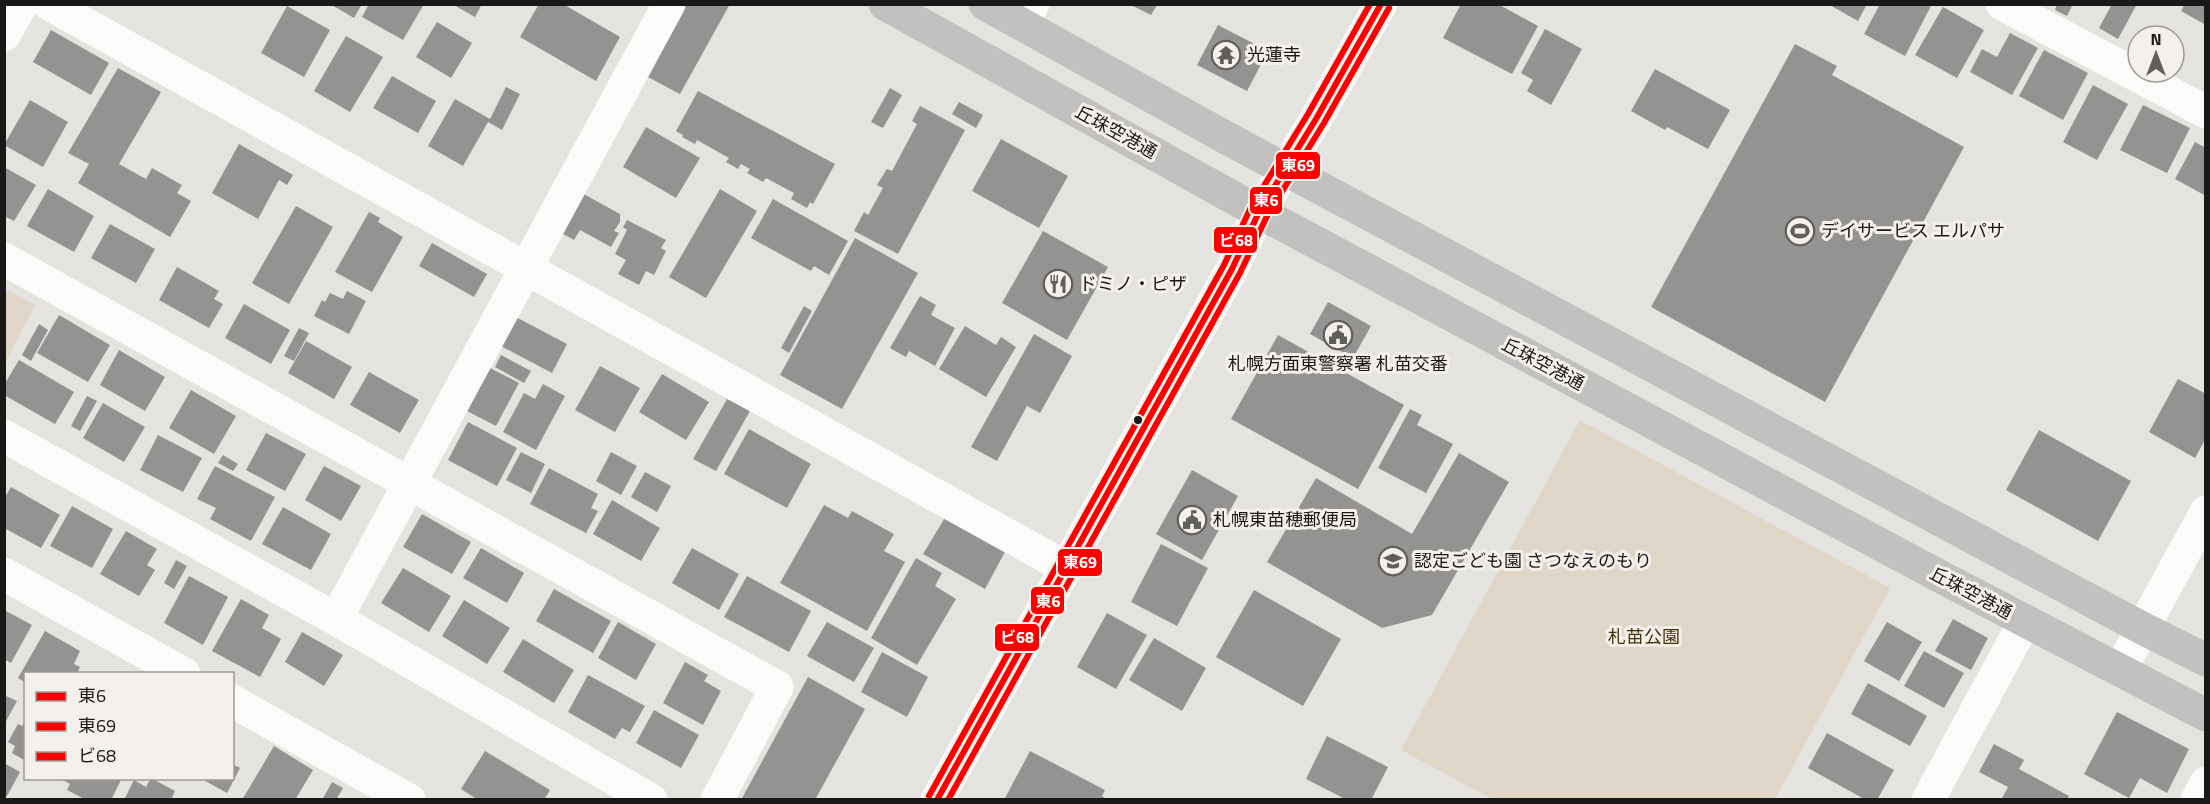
<svg xmlns="http://www.w3.org/2000/svg" width="2210" height="804" font-family="'Titillium Web','Noto Sans JP',sans-serif">
	<rect width="100%" height="100%" fill="#e5e3e0"/>
	<!-- green -->
	<path fill="#e0d6c7" d="M5,289L35,305L5,363Z
		M1580,420L1890,588L1775,799H1492L1401,750Z"/>
	<!-- building -->
	<path fill="#959391" d="M330,4H362L354,18Z
		M369,4H424L403,40L362,17Z
		M452,4H482L475,17Z
		M539,4H563L620,37L596,81L520,37Z
		M685,4H730L680,94L646,76Z
		M1461,4H1498L1538,26L1512,74L1443,38Z
		M1828,4H1867L1858,21Z
		M1880,4H1932L1905,56L1864,34Z
		M2057,4H2073L2067,16L2055,10Z
		M2112,4H2137L2118,39L2099,28Z
		M2185,4H2206V25L2181,11Z
		M1131,5H1157L1151,15Z
		M287,6L330,30L304,77L261,53Z
		M1943,7L1984,30L1957,78L1915,55Z
		M437,22L472,43L451,78L416,57Z
		M1218,25L1268,51L1247,91L1197,65Z
		M1545,29L1582,49L1551,105L1527,91L1533,80L1521,73Z
		M51,30L109,63L91,95L33,62Z
		M2010,33L2038,48L2012,95L1970,72L1982,49L1997,57Z
		M346,36L383,57L350,112L314,91Z
		M1795,44L1837,66L1832,75L1964,147L1825,402L1651,307Z
		M2044,50L2088,73L2063,120L2019,96Z
		M118,68L161,92L119,164L146,179L152,168L182,185L177,193L191,201L170,237L78,183L89,164L68,153Z
		M1655,69L1730,110L1708,149L1667,127L1665,130L1631,111Z
		M392,76L436,101L418,133L373,108Z
		M2093,85L2128,104L2097,160L2063,142Z
		M506,87L520,94L502,130L488,122L463,166L428,146L455,99L490,119Z
		M890,88L902,95L883,128L871,122Z
		M698,91L835,164L813,204L810,202L807,208L791,199L794,193L766,178L763,182L747,173L750,169L741,164L738,169L726,162L729,158L697,140L695,144L682,137L683,135L676,131Z
		M30,100L68,122L43,167L4,145Z
		M959,102L983,115L976,128L952,114Z
		M2143,105L2190,128L2167,173L2120,150Z
		M920,106L965,130L898,254L854,231L864,212L868,215L883,188L877,185L887,169L892,171L917,124L912,121Z
		M646,127L700,158L676,198L623,167Z
		M1001,139L1068,176L1039,228L972,191Z
		M2195,142L2206,148V196L2175,179Z
		M239,144L293,175L287,185L279,180L258,219L212,193Z
		M4,167L36,185L14,221L4,216Z
		M48,189L94,216L74,252L27,226Z
		M720,189L757,211L706,298L669,277Z
		M580,192L620,214V222L614,231L619,233L611,247L580,230L574,240L558,231Z
		M773,199L848,241L829,275L814,266L811,271L751,238Z
		M296,206L333,227L289,304L252,283Z
		M369,212L380,218L378,222L403,237L372,292L335,272Z
		M627,220L666,240L661,248L666,251L654,275L646,271L639,285L618,274L626,260L615,254L627,230L623,227Z
		M110,224L155,249L136,283L91,258Z
		M1043,231L1108,267L1067,340L1002,303Z
		M855,238L918,273L842,409L780,375Z
		M432,243L487,274L474,297L419,266Z
		M177,267L219,291L214,299L223,304L209,328L159,300Z
		M347,291L366,301L349,334L314,316L322,300L325,302L330,293L343,299Z
		M920,296L936,305L931,315L955,328L935,366L909,351L906,357L890,348Z
		M1328,302L1371,326L1353,358L1310,334Z
		M244,304L290,330L271,364L225,338Z
		M804,306L812,311L789,353L781,348Z
		M59,315L110,345L88,382L37,353Z
		M512,315L567,344L552,373L497,344Z
		M39,324L48,330L31,361L22,355Z
		M965,326L996,345L1001,337L1016,347L986,397L939,369Z
		M299,328L309,333L294,361L284,356Z
		M1034,334L1072,356L1040,413L1027,406L997,461L971,447Z
		M1278,335L1404,405L1358,489L1231,419Z
		M306,341L352,367L334,399L288,373Z
		M119,350L165,377L145,411L100,385Z
		M501,355L531,371L524,383L495,367Z
		M19,360L74,392L55,424L4,395V385Z
		M600,366L640,388L615,432L575,410Z
		M490,368L519,383L496,426L467,411Z
		M369,372L419,400L400,433L350,405Z
		M662,374L709,402L686,440L639,412Z
		M2178,379L2206,394V438L2195,458L2149,432Z
		M543,384L565,396L536,450L503,432L524,393L535,399Z
		M191,390L236,416L214,454L169,428Z
		M87,396L97,401L80,431L71,426Z
		M727,399L750,411L716,471L693,459Z
		M103,403L145,427L124,462L83,438Z
		M1410,409L1422,415L1417,425L1453,444L1426,493L1378,468Z
		M468,422L517,448L497,486L448,460Z
		M749,429L811,464L787,508L724,474Z
		M2039,430L2131,481L2098,541L2006,490Z
		M266,433L306,454L285,491L246,470Z
		M158,435L202,458L183,492L140,470Z
		M521,452L545,464L531,493L506,480Z
		M611,452L637,466L621,495L596,481Z
		M1459,453L1509,482L1432,615L1382,628L1267,562L1316,478L1412,534Z
		M223,455L238,464L233,471L218,463Z
		M215,466L275,497L251,541L210,519L216,508L197,499Z
		M324,466L361,486L341,521L305,500Z
		M549,468L598,494L591,508L598,511L586,533L530,504Z
		M1192,470L1238,496L1202,560L1156,534Z
		M645,472L671,486L657,512L631,497Z
		M11,487L60,515L41,548L4,528V499Z
		M612,500L660,528L641,561L593,534Z
		M824,505L848,518L852,511L894,534L884,551L905,562L867,631L780,583Z
		M72,506L113,529L92,568L50,546Z
		M283,507L331,534L311,570L262,544Z
		M422,514L471,542L452,574L403,547Z
		M946,516L1006,550L985,589L923,554Z
		M126,531L157,549L147,565L155,570L139,596L100,574Z
		M1161,544L1208,568L1177,626L1131,602Z
		M481,548L524,573L507,603L463,578Z
		M692,548L739,574L719,610L672,583Z
		M916,558L942,573L935,586L956,599L917,665L871,638Z
		M176,560L187,566L174,589L164,583Z
		M403,568L451,596L429,632L381,603Z
		M189,576L228,597L203,645L164,623Z
		M747,576L811,611L789,652L724,617Z
		M554,589L611,621L593,653L536,621Z
		M1254,590L1341,639L1303,706L1216,657Z
		M241,599L269,615L262,628L281,639L260,677L212,651Z
		M464,600L510,628L487,664L442,636Z
		M4,610L32,625L11,663L4,659Z
		M1107,613L1147,635L1116,689L1077,667Z
		M1953,619L1988,638L1971,670L1935,651Z
		M618,622L656,644L636,680L598,658Z
		M827,622L874,648L854,682L807,656Z
		M1887,622L1922,642L1899,681L1864,661Z
		M45,631L80,651L74,664L80,667L77,674H26V683L18,678Z
		M302,632L343,655L324,686L285,662Z
		M1154,638L1206,668L1182,711L1129,680Z
		M523,639L574,670L554,703L503,672Z
		M1924,651L1964,673L1944,708L1904,686Z
		M882,652L928,677L907,717L861,692Z
		M685,662L708,675L704,681L721,691L703,725L663,703Z
		M588,675L645,706L630,732L622,728L615,739L568,712Z
		M808,677L865,709L815,800H741Z
		M1868,683L1927,716L1910,746L1851,714Z
		M4,695L17,701L4,725Z
		M654,710L699,735L681,768L636,743Z
		M2117,712L2189,749L2167,793L2140,778L2129,798L2084,774Z
		M26,719V761L12,753L15,746L8,742L18,724L22,726Z
		M1827,733L1894,770L1877,800H1866L1808,768Z
		M1327,736L1388,767L1371,800H1347L1306,779Z
		M1994,744L2024,760L2019,769L2069,796L2067,800H2001L2008,787L1979,772Z
		M274,746L313,770L295,800H242Z
		M485,751L550,790L544,800H478L461,789Z
		M1030,751L1105,790L1102,796L1107,800H1004Z
		M4,763L20,772L7,796L4,795Z
		M232,764L240,768L227,793L200,778H232Z
		M59,778H122L111,800H86L67,790L70,784Z
		M151,778L175,791L171,800H124L134,780L146,787Z
		M332,782L343,788L336,800H322Z"/>
	<g fill="none" stroke-linecap="round" stroke-linejoin="round">
		<!-- minor -->
		<path stroke="#fbfbfa" stroke-width="33" d="M49,4L1067,568
			M2002,4L2206,112
			M1022,25L1033,4
			M4,35L22,4
			M4,259L777,687L717,800
			M4,436L336,619L651,800
			M4,574L184,674
			M336,619L669,4
			M2120,670L2206,512
			M232,701L409,800
			M1928,800L2025,621
			M2197,800L2206,783"/>
		<!-- tertiary -->
		<path stroke="#fbfbfa" stroke-width="33" d="M937,800L1232,269L1259,212L1316,119L1381,4"/>
		<!-- secondary -->
		<path stroke="#c2c1bf" stroke-width="33" d="M885,4L1259,212L1943,578L2206,715
			M985,4L1223,136L2142,628L2206,660"/>
		<!-- bus-1 casing -->
		<g stroke="#f4f0eb" stroke-width="10">
			<path id="bus-1" d="M937,800L1232,269L1259,212L1316,119L1381,4"/>
		</g>
		<!-- bus-2 casing -->
		<g stroke="#f4f0eb" stroke-width="10">
			<path id="bus-2" d="M948,800L1240,273L1267,216L1324,123L1389,8"/>
		</g>
		<!-- bus-3 casing -->
		<g stroke="#f4f0eb" stroke-width="10">
			<path id="bus-3" d="M929,796L1224,265L1251,207L1308,114L1370,4"/>
		</g>
		<!-- bus-1 -->
		<use href="#bus-1" stroke="#f00" stroke-width="6"/>
		<!-- bus-2 -->
		<use href="#bus-2" stroke="#f00" stroke-width="6"/>
		<!-- bus-3 -->
		<use href="#bus-3" stroke="#f00" stroke-width="6"/>
	</g>
	<!-- icons -->
	<defs>
		<g id="temple-ring" transform="scale(1.5)"><circle r="9.5" fill="#f4f0eb" stroke="#605f5d" stroke-width="1.5"/><path d="M0-6L5-2H3V0L6.5 2.5H4V6H1.5V3h-3V6H-4V2.5H-6.5L-3 0V-2H-5Z" fill="#605f5d"/></g>
		<g id="stadium-ring" transform="scale(1.5)"><circle r="9.5" fill="#f4f0eb" stroke="#605f5d" stroke-width="1.5"/><path d="M0-5a6.5 5 0 1 0 0 10a6.5 5 0 1 0 0-10ZM-3.5-1.8h7v3.6h-7Z" fill="#605f5d"/></g>
		<g id="restaurant-ring" transform="scale(1.5)"><circle r="9.5" fill="#f4f0eb" stroke="#605f5d" stroke-width="1.5"/><path d="M-5-6h1v4h1v-4h1v4h1v-4h1v5L-1.5 .5V6h-2V.5L-5-1ZM5-6V6H3V1.5H1.5Q1.5-4 5-6Z" fill="#605f5d"/></g>
		<g id="civic-ring" transform="scale(1.5)"><circle r="9.5" fill="#f4f0eb" stroke="#605f5d" stroke-width="1.5"/><path d="M-.6-6.5H3V-4.5H.6V-3L4-1V1h2V6H-6V1h2V-1L-.6-3ZM-1.2 2.5V6h2.4V2.5Z" fill="#605f5d"/></g>
		<g id="school-ring" transform="scale(1.5)"><circle r="9.5" fill="#f4f0eb" stroke="#605f5d" stroke-width="1.5"/><path d="M0-5L7-2L0 1L-7-2ZM-4 1L0 2.5L4 1V4Q0 6-4 4Z" fill="#605f5d"/></g>
	</defs>
	<g fill-rule="evenodd">
		<use href="#temple-ring" x="1226" y="55"/>
		<use href="#stadium-ring" x="1800" y="231"/>
		<use href="#restaurant-ring" x="1058" y="284"/>
		<use href="#civic-ring" x="1338" y="335"/>
		<use href="#civic-ring" x="1192" y="520"/>
		<use href="#school-ring" x="1393" y="561"/>
	</g>
	<!-- markers -->
	<circle fill="#191816" stroke="#f4f0eb" stroke-width="2" cx="1138" cy="420" r="5"/>
	<g text-anchor="middle" stroke-width="6" stroke-linejoin="round" paint-order="stroke">
		<!-- poi labels -->
		<g font-size="18" fill="#191816" stroke="#f4f0eb" text-anchor="start">
			<text x="1247" y="61">光蓮寺</text>
			<text x="1821" y="237">デイサービス エルパサ</text>
			<text x="1079" y="290">ドミノ・ピザ</text>
			<text x="1338" y="370" text-anchor="middle">札幌方面東警察署 札苗交番</text>
			<text x="1213" y="526">札幌東苗穂郵便局</text>
			<text x="1414" y="567">認定ごども園 さつなえのもり</text>
		</g>
		<!-- street labels -->
		<g font-size="18" fill="#191816" stroke="#f4f0eb">
			<text transform="translate(1116 132) rotate(29)" y="6">丘珠空港通</text>
			<text transform="translate(1543 364) rotate(28)" y="6">丘珠空港通</text>
			<text transform="translate(1971 593) rotate(28)" y="6">丘珠空港通</text>
		</g>
		<!-- park labels -->
		<g font-size="18" fill="#45300a" stroke="#f4f0eb">
			<text x="1644" y="643">札苗公園</text>
		</g>
	</g>
	<g stroke="#f4f0eb" stroke-width="2">
		<rect x="1275" y="151" width="46" height="29" rx="6" fill="#f00"/>
		<rect x="1249" y="186" width="34" height="29" rx="6" fill="#f00"/>
		<rect x="1213" y="226" width="45" height="28" rx="6" fill="#f00"/>
		<rect x="1057" y="548" width="46" height="29" rx="6" fill="#f00"/>
		<rect x="1030" y="586" width="35" height="29" rx="6" fill="#f00"/>
		<rect x="994" y="623" width="46" height="29" rx="6" fill="#f00"/>
	</g>
	<g font-size="16" text-anchor="middle" font-weight="bold" fill="#fff">
		<text x="1298" y="171">東69</text>
		<text x="1266" y="206">東6</text>
		<text x="1236" y="246">ビ68</text>
		<text x="1080" y="568">東69</text>
		<text x="1048" y="607">東6</text>
		<text x="1017" y="643">ビ68</text>
	</g>
	<!-- border -->
	<rect width="2210" height="804" fill="none" stroke="#191816" stroke-width="12"/>
	<!-- legend -->
	<rect x="24" y="672" width="210" height="108" fill="#f4f0eb" stroke="#9c9a96" stroke-width="1.5"/>
	<rect x="36" y="692" width="30" height="9" fill="#ff0000" stroke="#9c9a96" stroke-width="1.5"/>
	<text x="78" y="702" font-size="18" fill="#191816">東6</text>
	<rect x="36" y="722" width="30" height="9" fill="#ff0000" stroke="#9c9a96" stroke-width="1.5"/>
	<text x="78" y="732" font-size="18" fill="#191816">東69</text>
	<rect x="36" y="752" width="30" height="9" fill="#ff0000" stroke="#9c9a96" stroke-width="1.5"/>
	<text x="78" y="762" font-size="18" fill="#191816">ビ68</text>
	<!-- north arrow -->
	<g transform="translate(2156 54)"><circle r="28" fill="#f4f0eb" stroke="#9c9a96" stroke-width="1.5"/>
	<path d="M0-4.5L10 22L0 15L-10 22Z" fill="#605f5d"/>
	<text y="-9" font-size="16" font-weight="bold" text-anchor="middle" fill="#191816">N</text>
	</g>
</svg>
